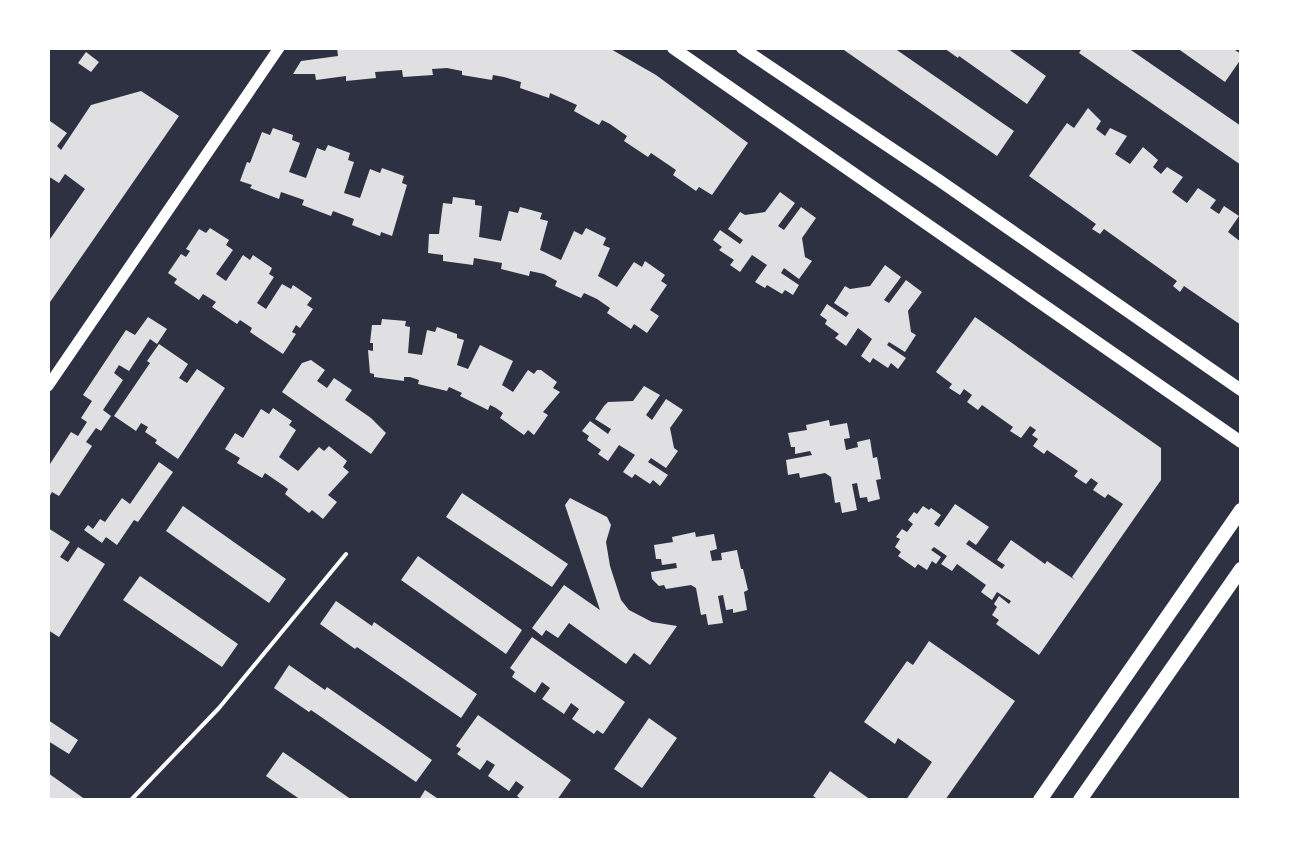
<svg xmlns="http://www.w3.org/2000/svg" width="1289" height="848" font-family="'Titillium Web',sans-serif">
	<rect width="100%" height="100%" fill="#2d3142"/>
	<!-- building -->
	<path fill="#e0e0e3" d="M337,48H609L656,75L748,143L712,195L699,187L696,191L673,175L676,170L651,153L648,157L624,141L627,136L610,124L602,120L599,125L574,111L577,105L550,93L549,98L520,88L521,82L504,77L493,75L492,80L462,75V71L447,68L432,69L433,75L403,77L402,70L375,72L376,78L346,81V76L316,80L315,74H293L301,61L338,56Z
		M841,48H894L1014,131L997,156Z
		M944,48H1007L1046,76L1027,104L959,56L958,58Z
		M1082,48H1128L1241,126V165L1079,53Z
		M1177,48H1232L1241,54V59L1225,82Z
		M86,52L99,62L91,72L78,63Z
		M141,91L179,116L48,305V242L85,189L65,174L59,183L48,176V124L50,121L67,133L57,146L61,150L91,105Z
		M1088,108L1101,121L1096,129L1105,136L1110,128L1127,136L1115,154L1130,164L1143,147L1158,160L1153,167L1161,174L1167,167L1183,177L1172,192L1187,203L1198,188L1216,200L1210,208L1219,214L1224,206L1239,216L1228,232L1241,242V325L1184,286L1180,292L1173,286L1177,281L1104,229L1100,234L1092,229L1096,224L1029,176L1067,123L1074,128Z
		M273,128L293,135L292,140L300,143L289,172L306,178L317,148L325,151L328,145L350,153L348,160L354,162L344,193L360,198L370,169L380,173L382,168L404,176L402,183L407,185L392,236L381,232L380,236L352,225L354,219L333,211L331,216L302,205L304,200L281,192L279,199L250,188L252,185L240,181L247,162L250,163L262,132L270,135Z
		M780,192L795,203L778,226L784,230L801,207L816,218L802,238L805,257L812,261L799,279L784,268L781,273L799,285L793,295L785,290L782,294L767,285L765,288L755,282L767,265L752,255L740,272L730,265L734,260L719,250L722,247L713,240L720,230L740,244L743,240L728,229L740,212L745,215L765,212Z
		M453,197L475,200V205L482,206L479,237L501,241L509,211L518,213L520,207L542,213L540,219L548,221L540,250L561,260L574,231L582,235L586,228L606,238L603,245L610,248L598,276L617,287L634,262L642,267L645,261L665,275L661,281L667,285L650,310L659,316L647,333L634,324L631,329L607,313L610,308L597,299L584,293L581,298L555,286L557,281L544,274L530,271L529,276L501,269L502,263L474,258L473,265L443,261V255L428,253L429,234H439L443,203L452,204Z
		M210,228L229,240L226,245L233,250L216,274L226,281L243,255L250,260L253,255L272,268L269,274L274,277L257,303L266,309L282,284L291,289L293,285L312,298L307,305L313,309L300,328L296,325L292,332L296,334L283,354L250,332L252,328L240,320L237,324L212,307L216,302L203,294L199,300L174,283L177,279L168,273L181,254L186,257L190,251L186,249L199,229L206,233Z
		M885,265L901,277L884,300L889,303L906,280L922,292L908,311L911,332L916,335L905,352L889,342L887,345L906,358L898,369L891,363L888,368L873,358L870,363L861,356L872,339L858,328L846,346L835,338L839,334L825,324L827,320L820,315L827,304L846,317L849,313L834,303L845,286L850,289L870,286Z
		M148,317L167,329L157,344L150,339L129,371L119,365L114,373L123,380L103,410L111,416L101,431L96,428L86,442L92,446L59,496L52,492L48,499V467L71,432L78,436L87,422L81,418L92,401L83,395L126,330L135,335Z
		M975,317L1161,448V480L1039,655L996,624L999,620L992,615L997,607L994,604L999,596L1009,604L1011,601L997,592L992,600L981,592L986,585L957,564L952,571L941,564L947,556L934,547L931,550L941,557L936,564L932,561L927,570L918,564L915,568L898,556L901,552L895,547L900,539L896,537L902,529L907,532L913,524L908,520L914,512L917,514L923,506L929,510L931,508L941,515L934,524L939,527L955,504L989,527L976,545L969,540L966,544L1002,569L1005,565L997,560L1011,540L1045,564L1047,561L1075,580L1072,577L1123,504L1108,494L1105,498L1093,490L1098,483L1091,478L1086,484L1074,476L1078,471L1047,450L1044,454L1033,446L1038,439L1032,435L1036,430L1030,426L1021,438L1010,431L1013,427L982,405L978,410L967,402L972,395L964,389L960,395L949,388L952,384L936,372Z
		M382,319L406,321L405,326L410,327L408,353L422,355L427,330L435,332L437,327L457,334V338L464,340L457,365L468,369L480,345L513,361L502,385L513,392L528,370L534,374L537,370H541L557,382L553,388L560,392L543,412L548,415L534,435L528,430L524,435L500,418L503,413L496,408L490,405L488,410L460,396L462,393L449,387L447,391L418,384L419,380L410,377H404V381L374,377V374L370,373L368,350L373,351V343H370L372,325H381Z
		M159,344L188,364L179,378L187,383L197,369L225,388L178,459L155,443L157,440L145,432L148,427L141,423L136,431L114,416L150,363L147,361Z
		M311,360L325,370L317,381L327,388L334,378L352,390L345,400L371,418L386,433L371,454L282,392L302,363Z
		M644,386L660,395L646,415L652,420L666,399L683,410L670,428L674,448L678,451L666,468L651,458L648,462L668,475L660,486L653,480L650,484L635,474L632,478L623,472L635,455L619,445L608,461L598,454L601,450L587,440L589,436L582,431L590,421L608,434L611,429L595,419L604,406L608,402L633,401Z
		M273,408L292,421L289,425L296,430L279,457L298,471L319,447L324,451L329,446L347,461L343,467L349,472L328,495L337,502L323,519L312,510L309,513L285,494L288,489L284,486L265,473L262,478L237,463L240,458L225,449L235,433L243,438L261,409L269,414Z
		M829,420L830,426L847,423L850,438L844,439L846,450L858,447L857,442L870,439L873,458L877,457L881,479L876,480L880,499L868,502L867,497L860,498L857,483L852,484L857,510L842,513L840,502L835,503L831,477L825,473L800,478L799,473L788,475L786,460L812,455L810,451L795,454V447H791L788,433L807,430L806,425Z
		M159,462L173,472L138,522L134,520L117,545L106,537L102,543L84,530L88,525L93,529L100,519L105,522L122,498L130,504Z
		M462,493L568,564L552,587L446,517Z
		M570,498L607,517L611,525L606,542L610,566L621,600L629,610L652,622L677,626L650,665L634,653L626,664L569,623L558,638L546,630L542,636L532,628L564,585L600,610L565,505Z
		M183,506L286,579L269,603L166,531Z
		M48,528L70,542L60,557L68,562L78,547L105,564L59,637L48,630Z
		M695,532L696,537L714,534L717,549L710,551L712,561L722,560L721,553L737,550L741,569H743L748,590L744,592L747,610L733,613V609L726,610L723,595L718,596L723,623L708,625L706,614L701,615L696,588L691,585L666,589L664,585L659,586L652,579L651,572L677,568L676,563L662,565L661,559H656L654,545L673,542L672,537Z
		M418,556L522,630L506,654L401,580Z
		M140,576L238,644L222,667L123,600Z
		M336,601L372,626L374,622L477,694L461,718L357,647L355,649L320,624Z
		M532,637L625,702L603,734L597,730L594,734L572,719L579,709L571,703L564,714L542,699L550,688L542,682L535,693L512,677L515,672L510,668Z
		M929,641L1015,701L945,800H906L932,762L898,738L895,744L864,722L907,661L913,665Z
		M289,665L325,690L327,687L432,760L416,782L311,710L309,712L274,688Z
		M478,715L571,780L557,800H522L517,796L524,787L516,781L509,791L488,776L495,765L487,760L480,770L457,754L461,749L456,746Z
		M649,718L677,738L642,788L614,769Z
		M48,720L78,740L69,754L48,741Z
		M283,752L352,800H301L266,776Z
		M830,771L871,800H819L813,796Z
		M48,773L86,800H48Z
		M425,790L440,800H419Z"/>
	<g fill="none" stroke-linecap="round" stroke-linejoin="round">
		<!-- service -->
		<path stroke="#fff" stroke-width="4" d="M131,800L219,708L346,554"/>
		<!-- tertiary -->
		<path stroke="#fff" stroke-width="11" d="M48,386L279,48"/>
		<!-- secondary -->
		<path stroke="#fff" stroke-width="12" d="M673,48L1241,442
			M742,48L940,181L1241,390"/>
		<!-- primary -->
		<path stroke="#fff" stroke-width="14" d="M1040,800L1241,510
			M1080,800L1241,569"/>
	</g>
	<!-- border -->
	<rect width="1289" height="848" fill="none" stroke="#ffffff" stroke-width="100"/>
</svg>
